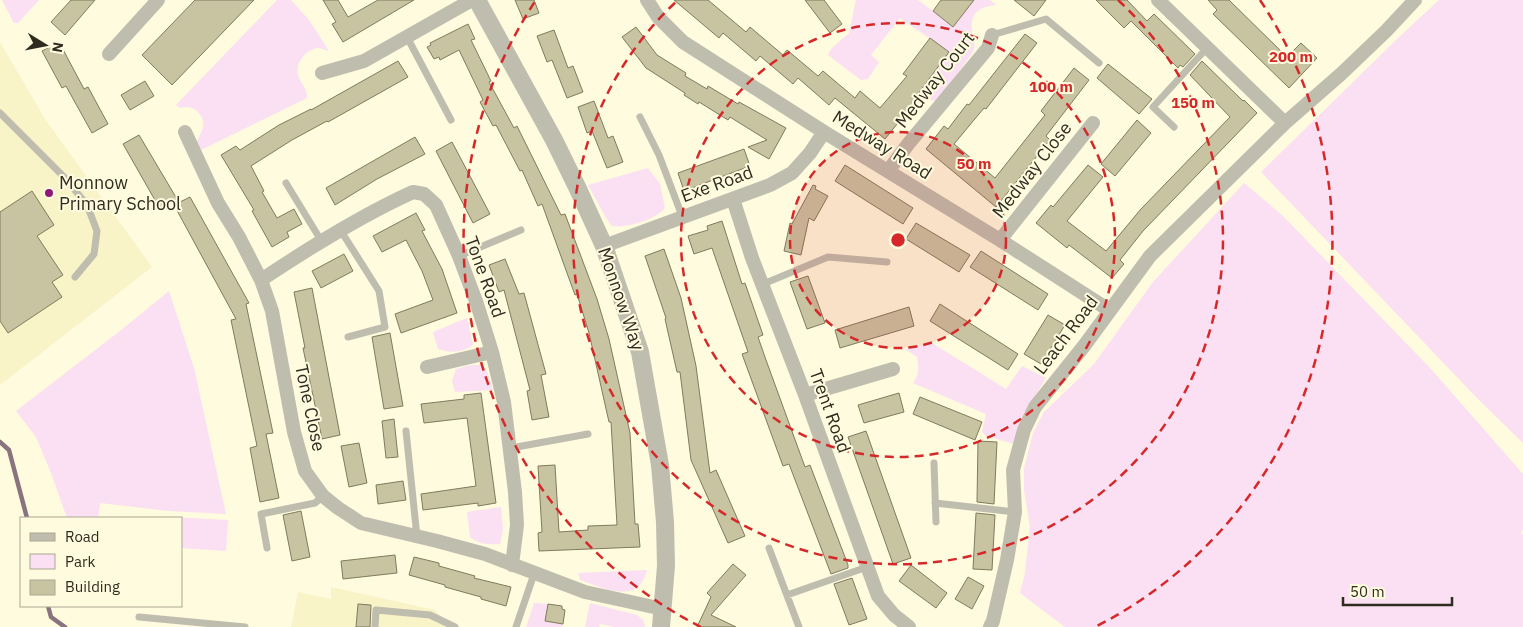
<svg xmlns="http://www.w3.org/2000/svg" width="1523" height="627" font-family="'IBM Plex Sans',sans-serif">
	<rect width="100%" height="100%" fill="#fefbdf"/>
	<!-- built -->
	<path fill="#f9f3c8" d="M0,42L45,119L152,267L0,385Z
		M331,587L435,610L445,622L455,627H291L298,592L331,599Z"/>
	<!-- green -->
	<path fill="#fbdff2" d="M2,0H39L18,23H14Z
		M277,0H291L309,20L329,51C325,50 321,48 317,48C305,50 295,64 298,75C301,85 307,87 307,98L195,153C196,150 196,145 197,141C202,130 208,123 198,112C194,107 187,106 180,108L176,105Z
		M856,0H918L953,26L974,0H990L996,5C978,7 970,13 972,33C973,41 976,44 973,52L945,91L935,101L927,99L918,93L949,52L900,18L871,55L879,62L868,79L861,80L828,55L831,49L849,33Z
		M1439,0H1523V443L1478,399L1261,172L1397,39Z
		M648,168L660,184L665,208C655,220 627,228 612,226L606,218L588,185Z
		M1244,183L1282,215L1431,369L1523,474V529L1521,533L1523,535V627H1065L1020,593L1025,573L1030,527L1024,490V468L1033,433L1044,412L1094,364L1153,282Z
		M169,291L194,368L226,514L169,511L100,503L98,518H67L51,473L36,437L16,411L120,331Z
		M467,318L473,345C462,353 450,353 438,349L433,332Z
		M932,343L1006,389L1022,366L1046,378L1030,404L1014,444L986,436L982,432L986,414L913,383C919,376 919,367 917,357L905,349Z
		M471,365H481L487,371L493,390L455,392L452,381L456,369Z
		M501,507L503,529L500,544C489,545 479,544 470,537L467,512Z
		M172,517L228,520L226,551L181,548V518H172Z
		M647,570C639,605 605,589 580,580L578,573Z
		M534,603L548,604L545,621L563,624L562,627H526Z
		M590,603L637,615L643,620L645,627H615L600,624L599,627H585Z"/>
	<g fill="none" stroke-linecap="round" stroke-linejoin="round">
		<!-- stream -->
		<path stroke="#89737e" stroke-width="4.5" d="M0,442L9,450L27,518
			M48,606L51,617L65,627"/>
	</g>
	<!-- building -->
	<path fill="#c8c3a1" stroke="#7f7b5b" d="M71,0H95L65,35L51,22Z
		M195,0H254L172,85L142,55Z
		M323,0H338L348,17L378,0H414L343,42L332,24L336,22Z
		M515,0H534L539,13L523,19Z
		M674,0H708L746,32L750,27L783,55L787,50L818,76L823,71L855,98L860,91L880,108L907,76L903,74L930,38L949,52L912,102L914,103L885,139L835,98L829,105L798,78L793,84L760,56L756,61L723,33L719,38Z
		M805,0H824L842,24L830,33Z
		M941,0H974L953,27L933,11Z
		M1014,0H1046L1034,16Z
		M1096,0H1127L1147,21L1154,14L1195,54L1183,67L1180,65L1178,68L1131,21L1124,28Z
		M1208,0H1229L1287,57L1301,43L1317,58L1289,88L1213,14L1217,10Z
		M468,24L475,39L471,40L491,81L489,82L514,128L517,126L561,215L565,214L597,299L609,339L630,433L635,524H638L640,547L539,551L538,533L542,532L538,466L555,465L559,532L588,530V526L617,525L611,422H609L589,333L577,294L575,295L542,204L538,206L522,170L520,171L496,125L493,126L480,102L483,100L459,50L440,60L439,57L434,59L427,47L431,45L430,43Z
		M636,27L657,55L686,73L685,76L707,89L708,86L738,104L739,102L786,128L769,159L748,147L767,140L730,117L728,120L699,102L698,104L684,95L685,93L646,68L622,37Z
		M554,30L568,68L573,66L583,92L567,98L552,60L547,62L537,36Z
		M1025,34L1037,43L986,109L984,108L954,144L995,178L1045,115L1041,111L1074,68L1089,80L1046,136L1050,140L996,207L926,149L944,126L948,129L967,104L969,105Z
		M59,42L84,89L88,87L108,124L92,133L66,86L62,88L42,51Z
		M398,61L408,77L328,122L327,121L292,140L251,166L264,191L262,192L277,218L294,209L302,224L287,232L289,237L272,247L252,211L254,210L221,155L236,146L240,150L279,125L311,109V110Z
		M1202,61L1243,101L1244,100L1257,113L1143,231L1120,260L1124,264L1112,278L1069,245L1067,248L1036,223L1051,205L1053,207L1088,165L1103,177L1067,221L1106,251L1141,209L1230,117L1190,75Z
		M1108,64L1152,99L1139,114L1097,78Z
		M145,81L154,96L130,110L121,95Z
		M594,101L608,138L613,136L623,162L607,168L592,131L587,133L578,107Z
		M1137,120L1151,133L1115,176L1101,164Z
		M139,135L177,199L160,209L123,144Z
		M415,137L425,154L377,179L335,205L326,188Z
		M452,142L490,214L473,223L436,151Z
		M744,149L750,166L684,191L678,173Z
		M845,165L913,208L903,224L835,181Z
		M813,185L816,186L815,189L828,196L814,221L809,218L801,255L784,251L790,223L792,224Z
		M32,191L54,225L37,236L63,275L52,282L62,297L8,333L0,321V212Z
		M190,197L249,303L246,304L273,433L266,434L279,498L260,502L250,448L257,446L231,320L236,319L174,205Z
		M416,213L425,230L422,231L442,269L457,313L401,333L395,314L433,300L422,271L406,240L382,252L373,236Z
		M722,221L742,284L745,283L763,335L758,337L766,360L805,467L810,465L848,565V568L831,574L789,464L783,466L742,354L748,352L712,248L694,254L688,236L708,230L707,226Z
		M916,223L970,255L959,272L906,239Z
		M664,249L681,298L696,366L710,473L716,470L745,536L728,543L691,460L680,372H677L665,319L666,318L645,256Z
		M981,251L1048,294L1038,310L970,267Z
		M344,254L353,271L321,288L312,271Z
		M505,259L519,294L524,293L546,374L541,375L549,417L532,420L527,391L530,390L504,290L499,292L489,265Z
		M808,276L825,323L807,329L790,282Z
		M312,288L340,435L322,439L303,348H305L294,292Z
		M940,304L1018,354L1008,370L930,321Z
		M909,307L914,326L840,348L835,330Z
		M1048,315L1065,325L1041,364L1024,354Z
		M390,333L403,406L384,409L372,337Z
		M481,393L496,503L478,506V503L423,510L421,494L476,486L467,418L424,423L421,404L464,399V395Z
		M899,393L904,412L864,423L858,405Z
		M920,397L982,422L975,440L913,414Z
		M394,419L398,457L386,458L382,421Z
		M866,431L911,558L893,564L848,437Z
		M978,441L997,442L994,504L977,502Z
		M359,443L367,483L349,487L341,446Z
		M403,481L406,500L378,504L376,485Z
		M301,511L310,557L292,561L283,515Z
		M976,513L995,515L992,570L973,569Z
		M395,555L397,573L343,579L341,561Z
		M414,557L439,563V566L475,576L474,578L511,587L506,606L481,599V597L445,587V585L409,575Z
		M733,564L746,575L711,615L736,627H697L711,597L707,593Z
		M911,565L947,593L936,608L899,581Z
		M968,577L984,586L972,609L955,599Z
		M852,578L867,619L849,625L834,584Z
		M358,604L371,605L370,627H356Z
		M548,604L562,606V609L565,610L563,624L545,621Z"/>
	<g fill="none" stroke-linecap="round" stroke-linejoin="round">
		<!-- service -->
		<path stroke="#bfbdae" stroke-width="7" d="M992,35L1046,19L1099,63
			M407,37L451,120
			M0,113L66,179L87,205L97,231L94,254L75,277
			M640,117L659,155L682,216
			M1174,127L1153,107L1207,48
			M286,183L322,242
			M341,231L379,291L385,327L348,337
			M459,256L521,230
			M763,284L828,257L887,262
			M406,431L417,537
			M511,448L588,434
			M934,463L936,522
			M935,503L1015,512
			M267,548L261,514L315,503L323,496
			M769,548L799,627
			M787,595L867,567
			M139,617L245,627
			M375,627L376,610L430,615L455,627
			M516,627L534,574"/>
		<!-- minor -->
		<path stroke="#bfbdae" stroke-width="14" d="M647,0L658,17L683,42L824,132L1000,240L1109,310
			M1158,0L1285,123
			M109,54L158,0
			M322,73L364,61L472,0
			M185,132L218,203L239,237L261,280L272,311L294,432L305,471L323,496L338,508L361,523L437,541L485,554L585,592L663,609
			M888,171L909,143L988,48L992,35
			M733,199L752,258L805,395L878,596L894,615L909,627
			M1000,240L1093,123
			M604,246L770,185L792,173L810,153L824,132
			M261,280C309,248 360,216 413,192L424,194L436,205L459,256L477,304L492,352L504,402L515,492L517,525L512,565
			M427,367L492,352
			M805,395L893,369
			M990,627L993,621L1007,560L1015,512L1013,470L1024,430L1035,407L1084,346L1150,256L1285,123L1341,74L1386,31L1415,0"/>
		<!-- tertiary -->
		<path stroke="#bfbdae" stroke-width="18" d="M477,0L554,140L578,189L604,246L640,352L660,465L665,522L666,566L661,627"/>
	</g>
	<!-- distance rings -->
	<circle cx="898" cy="240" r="108" fill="#d62828" fill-opacity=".12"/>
	<g fill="none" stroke="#d62828" stroke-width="2.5" stroke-dasharray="9 6">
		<circle cx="898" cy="240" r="108"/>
		<circle cx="898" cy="240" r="217"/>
		<path d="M1118 0A325 325 0 1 1 678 0"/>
		<path d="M701 627A434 434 0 0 1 536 0M1260 0A434 434 0 0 1 1095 627"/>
	</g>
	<!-- markers -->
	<circle fill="#8e1878" stroke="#fefbdf" stroke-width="2" cx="49" cy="193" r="5"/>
	<g text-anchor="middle" stroke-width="4" stroke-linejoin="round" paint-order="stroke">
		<!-- street labels -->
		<g font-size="18" fill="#2e2c1f" stroke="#fefbdf">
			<text transform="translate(935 80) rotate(-52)" y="6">Medway Court</text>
			<text transform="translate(882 145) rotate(32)" y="6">Medway Road</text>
			<text transform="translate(1032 170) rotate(-52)" y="6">Medway Close</text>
			<text transform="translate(717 184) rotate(-20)" y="6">Exe Road</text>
			<text transform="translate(485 277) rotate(70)" y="6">Tone Road</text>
			<text transform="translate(621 299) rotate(71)" y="6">Monnow Way</text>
			<text transform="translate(1066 335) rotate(-53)" y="6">Leach Road</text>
			<text transform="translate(310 408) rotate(78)" y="6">Tone Close</text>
			<text transform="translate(830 411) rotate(70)" y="6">Trent Road</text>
		</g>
		<!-- poi labels -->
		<g font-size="18" fill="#2e2c1f" stroke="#fefbdf" text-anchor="start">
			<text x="59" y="189">Monnow<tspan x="59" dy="21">Primary School</tspan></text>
		</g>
	</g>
	<circle cx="898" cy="240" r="8" fill="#d62828" stroke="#fefbdf" stroke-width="2.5"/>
	<g font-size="15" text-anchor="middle" font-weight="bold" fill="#d62828" stroke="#fefbdf" stroke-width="4" stroke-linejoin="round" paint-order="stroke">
		<text x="1291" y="62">200 m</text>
		<text x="1051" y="92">100 m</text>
		<text x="1193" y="108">150 m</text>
		<text x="974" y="169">50 m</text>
	</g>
	<!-- legend -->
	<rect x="20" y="517" width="162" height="90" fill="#fefbdf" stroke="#aba892"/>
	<rect x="30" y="533" width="25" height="8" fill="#bfbdae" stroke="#aba892"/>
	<text x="65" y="542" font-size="15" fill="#2e2c1f">Road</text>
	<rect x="30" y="554" width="25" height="15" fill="#fbdff2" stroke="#aba892"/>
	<text x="65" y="567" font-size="15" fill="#2e2c1f">Park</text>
	<rect x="30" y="580" width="25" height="15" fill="#c8c3a1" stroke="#aba892"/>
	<text x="65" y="592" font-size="15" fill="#2e2c1f">Building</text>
	<!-- north arrow -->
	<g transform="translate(45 45) rotate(100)" stroke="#fefbdf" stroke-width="4" paint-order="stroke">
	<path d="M0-4L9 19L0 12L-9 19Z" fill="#2e2c1f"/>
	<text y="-8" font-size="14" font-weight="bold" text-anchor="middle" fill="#2e2c1f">N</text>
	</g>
	<!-- scale -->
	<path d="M1343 597v8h109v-8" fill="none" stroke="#2e2c1f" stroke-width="2.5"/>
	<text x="1350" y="597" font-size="15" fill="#2e2c1f" stroke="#fefbdf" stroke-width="4" paint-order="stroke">50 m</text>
</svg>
